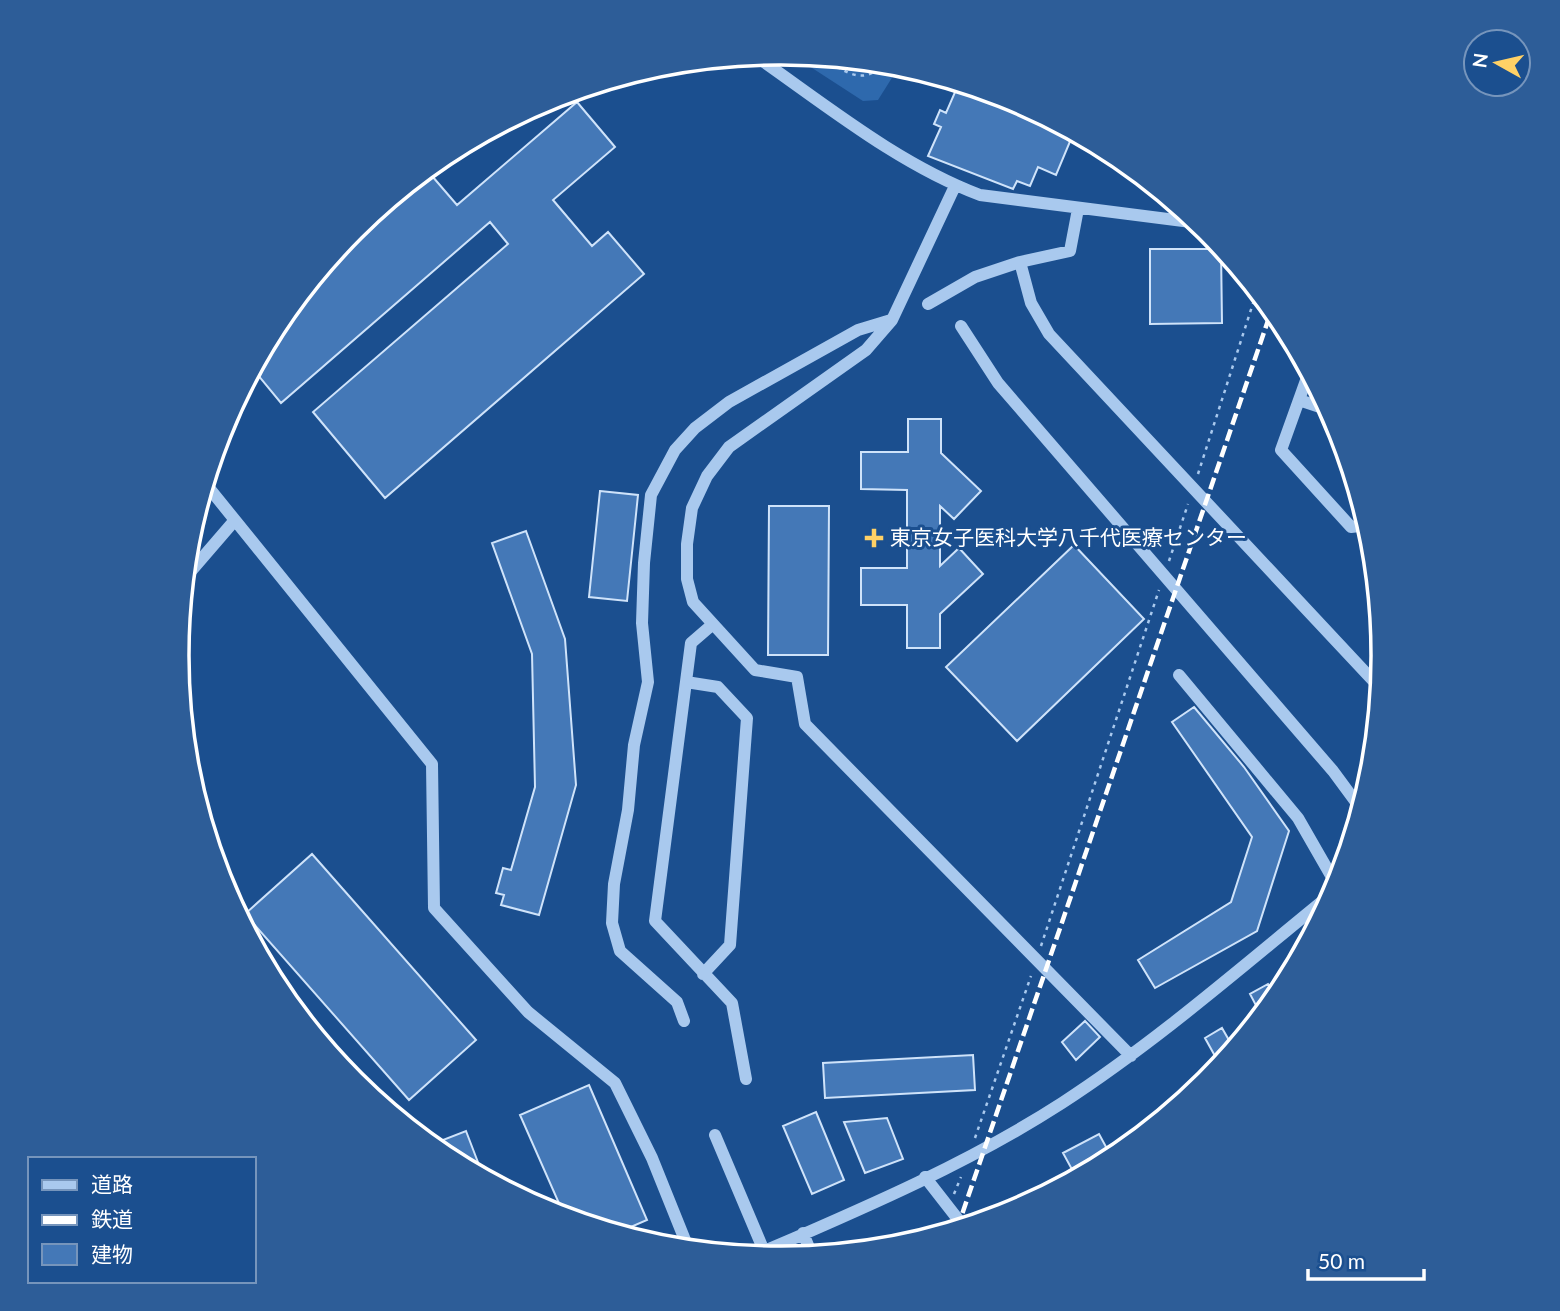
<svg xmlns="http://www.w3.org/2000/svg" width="1560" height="1311" font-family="Lato,'Noto Sans JP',sans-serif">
	<rect width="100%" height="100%" fill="#1b4f8f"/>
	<!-- green -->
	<path fill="#2e69ad" d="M789,53L898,64L900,65L878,100L863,101Z"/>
	<!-- building -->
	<path fill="#4478b7" stroke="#cfe3fa" stroke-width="2" d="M959,83L1011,99L1074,132L1056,175L1038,167L1030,186L1017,181L1013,189L928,156L941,127L934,124L940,110L946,113Z
		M577,102L615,147L553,200L592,246L608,232L644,274L385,498L313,412L508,244L490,222L281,403L253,369L272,333L288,319L283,315L354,229L426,169L457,205Z
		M1150,249H1221L1222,323L1150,324Z
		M908,419H941V453L981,491L954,519L940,506V566L959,548L983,574L940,614V648H907V605H861V568H907V490L861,489V452H908Z
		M600,491L638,495L627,601L589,597Z
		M769,506H829L828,655H768Z
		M526,531L565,639L576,785L539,915L501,905L504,895L496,893L503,868L511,870L535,787L532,654L492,543Z
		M1074,545L1144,619L1017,741L946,667Z
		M1194,707L1244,767L1289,831L1257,931L1155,988L1138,960L1231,902L1252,837L1172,722Z
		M312,854L476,1040L409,1100L245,914Z
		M1268,984L1276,997L1261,1015L1250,994Z
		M1085,1021L1100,1037L1076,1060L1062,1042Z
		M1222,1028L1234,1049L1220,1065L1205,1038Z
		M973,1055L975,1090L825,1098L823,1063Z
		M589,1085L647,1220L617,1233L565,1217L520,1115Z
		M816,1112L844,1180L812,1194L783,1126Z
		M887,1118L903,1159L865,1173L844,1122Z
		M466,1131L484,1178L445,1157L430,1145Z
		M1099,1134L1111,1156L1075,1175L1063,1153Z"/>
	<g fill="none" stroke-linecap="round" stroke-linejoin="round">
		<!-- path -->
		<path stroke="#a9c9ee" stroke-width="2.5" stroke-dasharray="3.5 5" stroke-linecap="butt" d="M823,57C845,72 863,87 884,63
			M1198,474L1257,291
			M1169,561L1188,504
			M1041,946L1159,590
			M975,1138L1031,976
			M954,1194L961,1177
			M940,1234L944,1223"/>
		<!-- minor -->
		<path stroke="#a9c9ee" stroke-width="12" d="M754,55C826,105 898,164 980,195L1199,223
			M955,186L892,320L866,350L729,447L707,476L692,508L687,544V579L693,602L755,670L797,677L805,724L1131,1056
			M1020,262L1031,303L1049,334L1380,688
			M928,304L975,277L1020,262L1070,251L1078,209
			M961,326L998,383L1333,771L1361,809
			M1309,372L1281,450L1351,527L1368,525
			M1299,400L1329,410
			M205,483L432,764L434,908L528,1012L615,1083L652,1158L689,1250
			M185,578L235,520
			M713,624L691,643L655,921L732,1003L746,1079
			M1179,675L1298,818L1337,886
			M686,682L718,687L747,718L730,945L703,974
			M684,1021L677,1002L620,951L612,923L614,884L628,810L634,745L648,682L642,623L644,563L651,495L675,450L695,428L729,402L858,330L891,320
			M715,1135L764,1251
			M925,1177L964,1227
			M803,1233L812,1255
			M753,1256C857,1211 966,1165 1062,1103C1159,1040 1245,964 1335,891"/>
		<!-- rail -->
		<path stroke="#fff" stroke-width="4.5" stroke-dasharray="12 5" stroke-linecap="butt" d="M957,1229L1272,309"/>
	</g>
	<!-- markers -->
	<path fill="#ffd166" stroke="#1b4f8f" stroke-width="2.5" d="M870.5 527.5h7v7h7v7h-7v7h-7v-7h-7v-7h7z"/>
	<g text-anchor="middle" stroke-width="6" stroke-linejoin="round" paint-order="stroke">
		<!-- poi labels -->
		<g font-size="21" fill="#fff" stroke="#1b4f8f" text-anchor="start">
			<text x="890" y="545">東京女子医科大学八千代医療センター</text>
		</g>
	</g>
	<!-- crop -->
	<path d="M0 0H1560V1311H0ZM779 65H781A590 590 0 0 1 1371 655V656A590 590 0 0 1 781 1246H779A590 590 0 0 1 189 656V655A590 590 0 0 1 779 65Z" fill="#2d5d98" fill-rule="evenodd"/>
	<path fill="none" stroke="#fff" stroke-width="3.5" d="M779 65H781A590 590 0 0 1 1371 655V656A590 590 0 0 1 781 1246H779A590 590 0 0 1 189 656V655A590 590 0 0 1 779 65Z"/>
	<!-- legend -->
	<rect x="28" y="1157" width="228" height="126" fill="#1b4f8f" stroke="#7695bc" stroke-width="2"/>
	<rect x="42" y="1180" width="35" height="10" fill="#a9c9ee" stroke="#7695bc" stroke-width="2"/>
	<text x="91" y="1192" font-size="21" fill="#ffffff">道路</text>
	<rect x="42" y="1215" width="35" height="10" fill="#ffffff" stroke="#7695bc" stroke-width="2"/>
	<text x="91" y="1227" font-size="21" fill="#ffffff">鉄道</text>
	<rect x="42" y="1244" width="35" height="21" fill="#4478b7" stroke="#7695bc" stroke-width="2"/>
	<text x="91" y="1262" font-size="21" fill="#ffffff">建物</text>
	<!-- north arrow -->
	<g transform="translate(1497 63) rotate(278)"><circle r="33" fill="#1b4f8f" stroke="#7695bc" stroke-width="2"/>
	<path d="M0-5L12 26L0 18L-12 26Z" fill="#ffd166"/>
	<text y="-10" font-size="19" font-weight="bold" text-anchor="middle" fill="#ffffff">N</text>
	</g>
	<!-- scale -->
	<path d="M1308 1269v10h116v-10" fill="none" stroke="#ffffff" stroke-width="3.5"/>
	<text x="1318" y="1269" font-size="21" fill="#ffffff" stroke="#1b4f8f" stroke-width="5" paint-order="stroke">50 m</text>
</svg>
